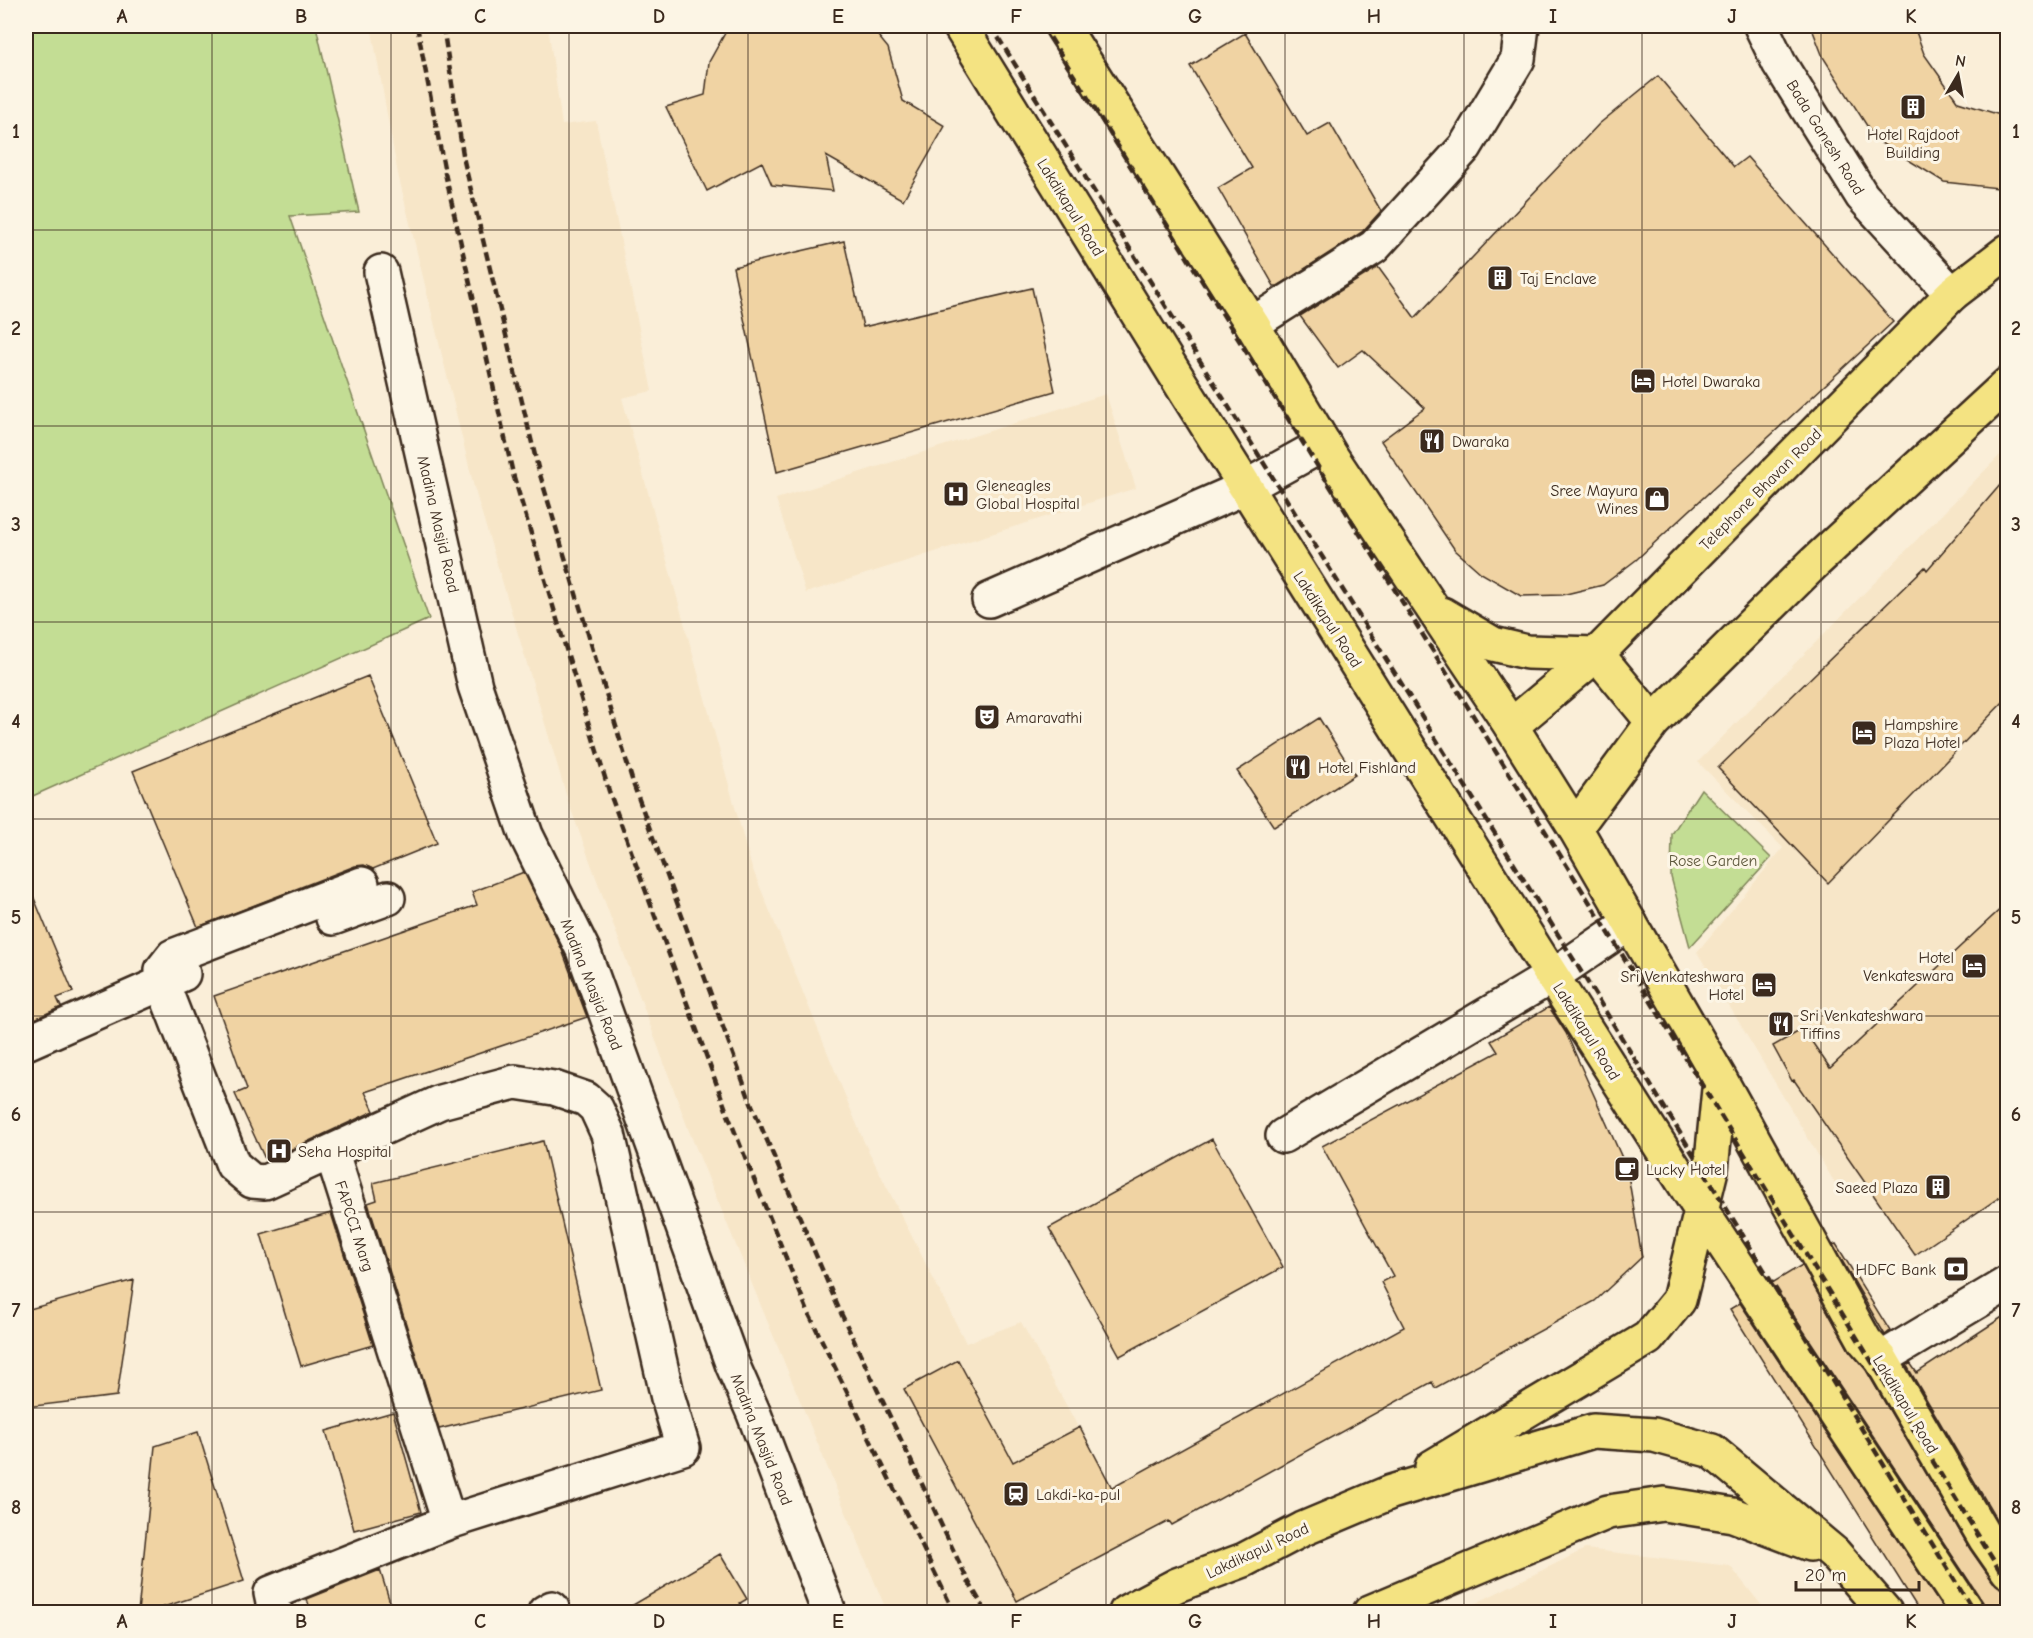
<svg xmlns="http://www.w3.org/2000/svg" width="2033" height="1638" font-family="'Comic Neue',sans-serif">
	<rect width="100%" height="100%" fill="#faeed8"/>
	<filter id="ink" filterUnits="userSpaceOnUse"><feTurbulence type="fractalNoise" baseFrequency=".0167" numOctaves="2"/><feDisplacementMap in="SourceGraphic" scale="12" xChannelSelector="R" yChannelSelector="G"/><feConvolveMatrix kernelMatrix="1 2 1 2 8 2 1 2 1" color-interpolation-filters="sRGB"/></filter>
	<g filter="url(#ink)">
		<!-- built -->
		<path fill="#f7e6c8" d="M371,26H548L562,125L596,121L652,391L622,398L751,865L864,1142L966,1343L1021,1322L1138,1537L1018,1601L1025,1612H887L689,1131L569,804L474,487L398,174Z
			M1106,394L1136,488L806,593L776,499Z
			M2007,448V1043L1842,1195L1697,952L1783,848L1698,762Z
			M1585,1549L1730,1566L1767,1612H1458Z"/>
		<!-- green -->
		<path fill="#c3dd94" stroke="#7f8459" stroke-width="1.5" d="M26,26H316L359,212L290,216L429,619L26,799Z
			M1701,789L1771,858L1690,947L1671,877L1672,834Z"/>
		<!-- building -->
		<path fill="#f0d3a3" stroke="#3b2a1e" stroke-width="1.5" d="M729,26H870L888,48L903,101L945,126L903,200L826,156L833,191L772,185L762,162L707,191L666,107L705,95L709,62Z
			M1811,26H1914L1924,54L1958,102L2007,117V189L1944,182L1876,140L1823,57Z
			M1245,33L1307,136L1330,123L1381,211L1362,232L1278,286H1274L1218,188L1252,168L1190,66Z
			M1658,76L1734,167L1747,157L1893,322L1636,560L1603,585L1562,595L1521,596L1481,573L1455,550L1381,441L1425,408L1363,350L1338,368L1300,316L1378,267L1415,318L1599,124Z
			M844,241L863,327L1032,288L1055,391L777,472L733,267Z
			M2007,477V698L1828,883L1718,768L1925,567L1927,570Z
			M368,676L437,843L373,869L364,865L355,866L198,927L133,771Z
			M1319,718L1355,775L1274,827L1237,771Z
			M524,872L562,950L587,1017L365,1092L374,1111L266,1161L235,1094L247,1089L214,996L477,905L472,892Z
			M26,879L73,992L57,998L61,1007L26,1023Z
			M2007,903V1192L1915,1255L1794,1080L1792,1081L1773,1046L1803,1029L1830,1068Z
			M1549,1007L1566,1033L1627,1169L1642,1257L1595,1301L1435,1388L1432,1382L1172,1525L1169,1521L1017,1601L904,1389L958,1360L1013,1462L1080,1427L1112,1488L1404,1327L1381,1282L1393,1276L1322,1146L1498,1052L1491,1041Z
			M1212,1139L1283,1267L1120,1356L1049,1228Z
			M543,1141L601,1390L439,1429L368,1203L377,1200L373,1183Z
			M331,1213L373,1345L301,1366L261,1234Z
			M1836,1244L1890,1331L1885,1335L1833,1245Z
			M1802,1265L1849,1350L1866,1370L1970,1549L1993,1582L2007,1589V1612H1985L1983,1602L1772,1283Z
			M134,1280L117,1396L26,1407V1310Z
			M1740,1303L1945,1612H1920L1730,1309Z
			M2007,1314V1537L1907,1366L1910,1363L1917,1373Z
			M393,1412L421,1512L354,1530L326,1431Z
			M198,1432L244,1581L148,1612H138L155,1446Z
			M720,1554L747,1599L740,1603L746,1612H621Z
			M380,1570L393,1612H311L307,1599Z"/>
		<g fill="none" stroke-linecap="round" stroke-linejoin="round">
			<!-- minor casing -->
			<g stroke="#3b2a1e" stroke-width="38">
				<path id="minor" d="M1761,26L1779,63L1862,196L1952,294
					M381,272L475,686L526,835L583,950L733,1366L754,1414L829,1612
					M1252,324L1374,247L1465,147L1518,59L1522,26
					M989,600L1246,487L1324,444
					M333,918L388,898
					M26,1043L183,974
					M1283,1136L1552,976L1630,923
					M332,1153L449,1522
					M1881,1359L2008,1283
					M275,1612L271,1593L449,1522L683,1448L668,1398L608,1134L596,1108L586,1099L554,1088L515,1082L440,1102L265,1182L252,1181L233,1165L162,983V970L173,956L362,884
					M545,1612L552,1608"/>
			</g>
			<!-- major casing -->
			<g stroke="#3b2a1e" stroke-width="38">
				<path id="major" d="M1597,654L1653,722
					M1511,726L1597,654L1952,294L2008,251
					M1575,828L1653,722L1813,564L2008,384"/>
			</g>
			<!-- highway casing -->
			<g stroke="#3b2a1e" stroke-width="38">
				<path id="highway" d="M960,26L1186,392L1552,976L1701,1210L1967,1612
					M1062,26L1252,324L1331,456L1511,726L1575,828L1720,1079L1865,1341L1881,1359L1985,1538L2008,1571
					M1442,614L1493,644L1527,652L1597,654
					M1432,1467L1648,1338L1679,1300L1711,1170L1720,1079
					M1126,1612L1177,1585L1244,1560L1303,1529L1391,1492L1593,1431L1654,1435L1712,1451L1834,1553L1885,1612
					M1370,1612L1608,1512L1664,1504L1733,1515L1810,1544"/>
			</g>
			<!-- minor -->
			<use href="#minor" stroke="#fcf5e5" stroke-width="33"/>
			<!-- major -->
			<use href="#major" stroke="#f4e382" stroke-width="33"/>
			<!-- highway -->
			<use href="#highway" stroke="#f4e382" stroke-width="33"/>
			<!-- rail -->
			<path stroke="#3b2a1e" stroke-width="4.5" stroke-dasharray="9 4.5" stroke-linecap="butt" d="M417,26L445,173L513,474L609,791L728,1115L808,1312L954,1612
				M443,26L464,161L538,468L634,786L751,1103L839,1309L967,1579L986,1612
				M991,26L1577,965L1974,1612
				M1043,26L1615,943L2008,1584"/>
		</g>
	</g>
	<!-- grid -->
	<path fill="none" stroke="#3b2a1e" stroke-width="1.5" stroke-opacity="0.55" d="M212,26V1612M391,26V1612M569,26V1612M748,26V1612M927,26V1612M1106,26V1612M1285,26V1612M1464,26V1612M1642,26V1612M1821,26V1612M26,230H2008M26,426H2008M26,622H2008M26,819H2008M26,1016H2008M26,1212H2008M26,1408H2008"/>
	<!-- icons -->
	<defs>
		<g id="building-square" transform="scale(1.35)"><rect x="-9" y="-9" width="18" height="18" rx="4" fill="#3b2a1e" stroke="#fcf5e5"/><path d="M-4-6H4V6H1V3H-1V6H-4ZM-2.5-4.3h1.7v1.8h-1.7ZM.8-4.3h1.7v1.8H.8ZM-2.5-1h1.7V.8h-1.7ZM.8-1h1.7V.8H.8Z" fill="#fff"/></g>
		<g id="hotel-square" transform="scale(1.35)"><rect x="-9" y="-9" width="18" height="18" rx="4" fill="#3b2a1e" stroke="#fcf5e5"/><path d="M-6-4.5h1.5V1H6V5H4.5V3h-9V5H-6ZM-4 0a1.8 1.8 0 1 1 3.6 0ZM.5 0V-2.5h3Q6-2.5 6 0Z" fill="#fff"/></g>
		<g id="restaurant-square" transform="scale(1.35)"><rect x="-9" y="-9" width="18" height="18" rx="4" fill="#3b2a1e" stroke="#fcf5e5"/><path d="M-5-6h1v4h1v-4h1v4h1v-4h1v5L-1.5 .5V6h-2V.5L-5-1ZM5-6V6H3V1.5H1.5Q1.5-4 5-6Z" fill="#fff"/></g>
		<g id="hospital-square" transform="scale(1.35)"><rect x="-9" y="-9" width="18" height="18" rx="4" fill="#3b2a1e" stroke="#fcf5e5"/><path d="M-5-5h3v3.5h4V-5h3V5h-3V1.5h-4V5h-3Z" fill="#fff"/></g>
		<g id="shop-square" transform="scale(1.35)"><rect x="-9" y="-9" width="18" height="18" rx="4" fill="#3b2a1e" stroke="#fcf5e5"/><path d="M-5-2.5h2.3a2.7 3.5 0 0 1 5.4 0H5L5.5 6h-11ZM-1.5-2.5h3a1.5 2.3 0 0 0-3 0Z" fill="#fff"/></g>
		<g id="theatre-square" transform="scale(1.35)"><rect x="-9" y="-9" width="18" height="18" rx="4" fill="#3b2a1e" stroke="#fcf5e5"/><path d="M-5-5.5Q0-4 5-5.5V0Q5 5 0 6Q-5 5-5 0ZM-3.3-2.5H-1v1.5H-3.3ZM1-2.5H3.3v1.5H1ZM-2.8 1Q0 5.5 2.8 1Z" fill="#fff"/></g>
		<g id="cafe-square" transform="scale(1.35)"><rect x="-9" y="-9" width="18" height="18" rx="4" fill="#3b2a1e" stroke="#fcf5e5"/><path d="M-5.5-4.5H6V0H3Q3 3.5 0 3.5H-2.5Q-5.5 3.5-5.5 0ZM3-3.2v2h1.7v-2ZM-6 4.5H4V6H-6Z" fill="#fff"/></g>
		<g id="bank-square" transform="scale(1.35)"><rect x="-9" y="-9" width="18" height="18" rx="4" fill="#3b2a1e" stroke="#fcf5e5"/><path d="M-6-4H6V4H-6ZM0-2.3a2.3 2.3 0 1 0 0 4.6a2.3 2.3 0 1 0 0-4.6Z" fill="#fff"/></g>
		<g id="station-square" transform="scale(1.35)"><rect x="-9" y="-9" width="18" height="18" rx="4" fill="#3b2a1e" stroke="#fcf5e5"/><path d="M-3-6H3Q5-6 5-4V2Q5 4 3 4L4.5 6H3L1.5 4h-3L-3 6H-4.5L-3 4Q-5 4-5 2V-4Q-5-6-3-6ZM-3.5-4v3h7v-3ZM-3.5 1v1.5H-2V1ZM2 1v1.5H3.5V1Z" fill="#fff"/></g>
	</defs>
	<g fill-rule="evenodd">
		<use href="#building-square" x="1913" y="107"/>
		<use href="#building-square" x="1500" y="278"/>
		<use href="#hotel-square" x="1643" y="381"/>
		<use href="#restaurant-square" x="1432" y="441"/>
		<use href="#hospital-square" x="956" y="494"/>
		<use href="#shop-square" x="1657" y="499"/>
		<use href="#theatre-square" x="987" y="717"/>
		<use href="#hotel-square" x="1864" y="733"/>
		<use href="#restaurant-square" x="1298" y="767"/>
		<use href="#hotel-square" x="1974" y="966"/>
		<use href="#hotel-square" x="1764" y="985"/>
		<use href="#restaurant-square" x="1781" y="1024"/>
		<use href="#hospital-square" x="279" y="1151"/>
		<use href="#cafe-square" x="1627" y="1169"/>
		<use href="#building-square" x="1938" y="1187"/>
		<use href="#bank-square" x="1956" y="1269"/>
		<use href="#station-square" x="1016" y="1494"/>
	</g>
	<g text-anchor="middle" stroke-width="6" stroke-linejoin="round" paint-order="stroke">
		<!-- poi labels -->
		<g font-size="16" fill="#3b2a1e" stroke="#fcf5e5" text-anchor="start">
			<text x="1913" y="140" text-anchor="middle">Hotel Rajdoot<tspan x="1913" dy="18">Building</tspan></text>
			<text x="1520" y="284">Taj Enclave</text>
			<text x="1662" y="387">Hotel Dwaraka</text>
			<text x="1452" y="447">Dwaraka</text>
			<text x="976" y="491">Gleneagles<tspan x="976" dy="18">Global Hospital</tspan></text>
			<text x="1638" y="496" text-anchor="end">Sree Mayura<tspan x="1638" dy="18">Wines</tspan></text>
			<text x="1006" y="723">Amaravathi</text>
			<text x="1884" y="730">Hampshire<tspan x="1884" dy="18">Plaza Hotel</tspan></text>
			<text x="1318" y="773">Hotel Fishland</text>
			<text x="1954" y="963" text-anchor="end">Hotel<tspan x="1954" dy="18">Venkateswara</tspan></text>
			<text x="1744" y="982" text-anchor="end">Sri Venkateshwara<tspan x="1744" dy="18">Hotel</tspan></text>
			<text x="1800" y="1021">Sri Venkateshwara<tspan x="1800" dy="18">Tiffins</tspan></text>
			<text x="298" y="1157">Seha Hospital</text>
			<text x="1646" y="1175">Lucky Hotel</text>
			<text x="1918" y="1193" text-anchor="end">Saeed Plaza</text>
			<text x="1936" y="1275" text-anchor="end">HDFC Bank</text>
			<text x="1036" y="1500">Lakdi-ka-pul</text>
		</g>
		<!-- street labels -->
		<g font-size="16" fill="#3b2a1e" stroke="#fcf5e5">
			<text transform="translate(1826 137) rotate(58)" y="6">Bada Ganesh Road</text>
			<text transform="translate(1071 207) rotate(58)" y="6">Lakdikapul Road</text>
			<text transform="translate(1760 489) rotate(-45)" y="6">Telephone Bhavan Road</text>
			<text transform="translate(439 524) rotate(77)" y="6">Madina Masjid Road</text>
			<text transform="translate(1328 619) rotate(57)" y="6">Lakdikapul Road</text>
			<text transform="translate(592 984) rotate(68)" y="6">Madina Masjid Road</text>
			<text transform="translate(1587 1031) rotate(58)" y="6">Lakdikapul Road</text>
			<text transform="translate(355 1226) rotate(72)" y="6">FAPCCI Marg</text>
			<text transform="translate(1906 1404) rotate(59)" y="6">Lakdikapul Road</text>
			<text transform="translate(762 1439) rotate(68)" y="6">Madina Masjid Road</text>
			<text transform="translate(1257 1550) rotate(-25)" y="6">Lakdikapul Road</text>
		</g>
		<!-- park labels -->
		<g font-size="16" fill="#5d573c" stroke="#fcf5e5">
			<text x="1713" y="866">Rose Garden</text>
		</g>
	</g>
	<!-- margin -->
	<rect width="2033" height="1638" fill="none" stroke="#fcf5e5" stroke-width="66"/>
	<!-- north arrow -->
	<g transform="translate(1958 75) rotate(10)" stroke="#fcf5e5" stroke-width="4.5" paint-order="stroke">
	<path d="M0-4.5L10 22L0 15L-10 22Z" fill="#3b2a1e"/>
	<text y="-9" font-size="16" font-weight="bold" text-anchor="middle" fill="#3b2a1e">N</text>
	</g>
	<!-- scale -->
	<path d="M1796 1581v9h123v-9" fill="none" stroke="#3b2a1e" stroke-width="3"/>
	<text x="1805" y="1581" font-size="18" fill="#3b2a1e" stroke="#fcf5e5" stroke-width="4.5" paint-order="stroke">20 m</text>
	<rect x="33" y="33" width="1967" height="1572" fill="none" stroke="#3b2a1e" stroke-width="2"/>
	<g font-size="20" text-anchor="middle" font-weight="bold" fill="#3b2a1e">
		<text x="122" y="23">A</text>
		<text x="301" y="23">B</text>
		<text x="480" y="23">C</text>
		<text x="659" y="23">D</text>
		<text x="838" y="23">E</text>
		<text x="1016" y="23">F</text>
		<text x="1195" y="23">G</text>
		<text x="1374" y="23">H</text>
		<text x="1553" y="23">I</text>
		<text x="1732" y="23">J</text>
		<text x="1911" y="23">K</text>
		<text x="16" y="138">1</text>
		<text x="2016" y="138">1</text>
		<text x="16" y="335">2</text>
		<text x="2016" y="335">2</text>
		<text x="16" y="531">3</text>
		<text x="2016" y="531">3</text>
		<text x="16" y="728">4</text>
		<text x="2016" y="728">4</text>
		<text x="16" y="924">5</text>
		<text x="2016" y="924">5</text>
		<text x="16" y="1121">6</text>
		<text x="2016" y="1121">6</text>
		<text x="16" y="1317">7</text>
		<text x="2016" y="1317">7</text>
		<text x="16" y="1514">8</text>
		<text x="2016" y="1514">8</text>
		<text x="122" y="1628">A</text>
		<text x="301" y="1628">B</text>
		<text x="480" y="1628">C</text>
		<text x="659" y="1628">D</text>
		<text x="838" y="1628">E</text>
		<text x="1016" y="1628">F</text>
		<text x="1195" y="1628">G</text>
		<text x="1374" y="1628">H</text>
		<text x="1553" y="1628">I</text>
		<text x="1732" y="1628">J</text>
		<text x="1911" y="1628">K</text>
	</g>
</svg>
